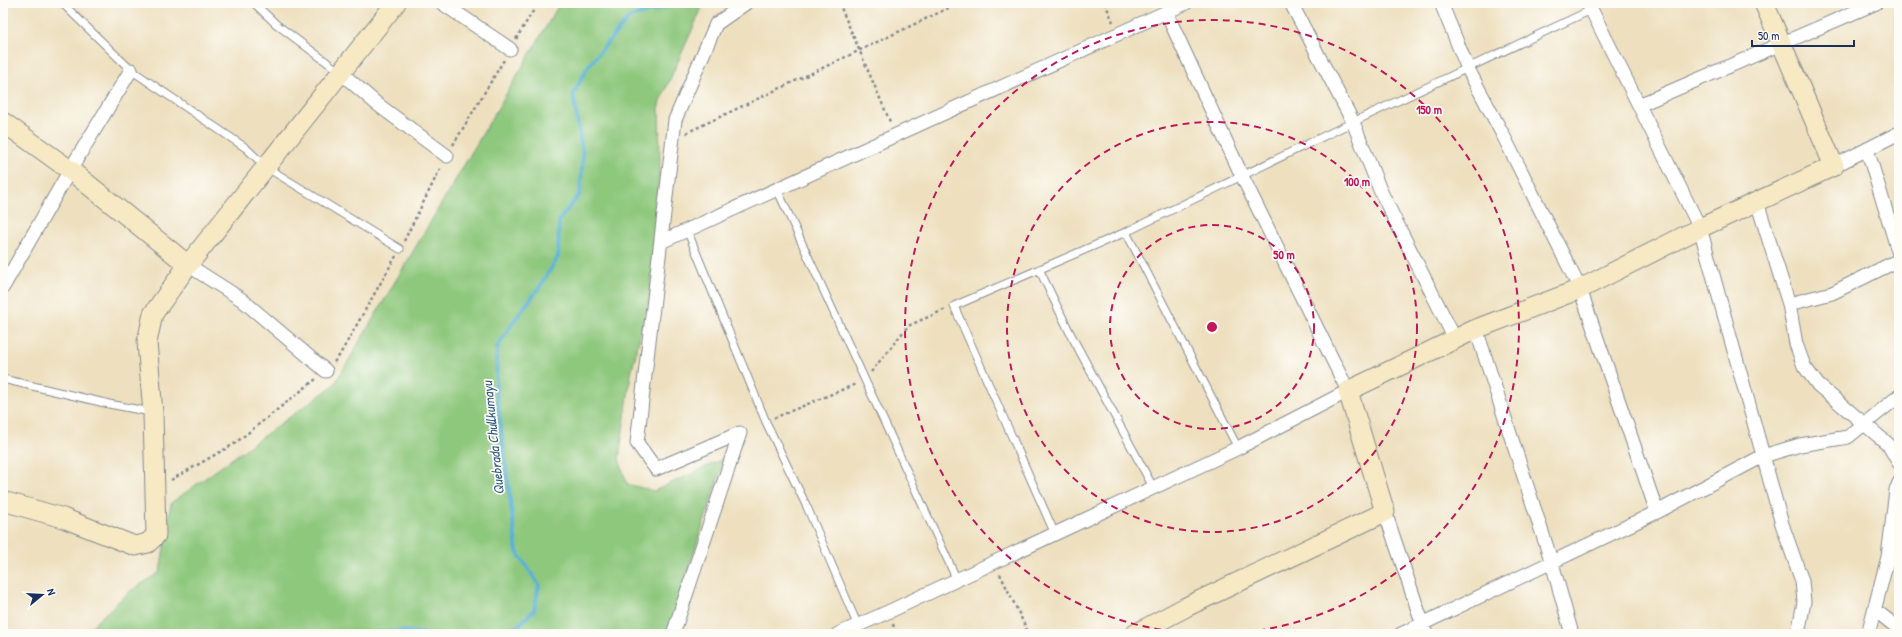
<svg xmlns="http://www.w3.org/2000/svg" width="1902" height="637" font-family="'Patrick Hand',sans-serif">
	<rect width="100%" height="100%" fill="#fdfcf7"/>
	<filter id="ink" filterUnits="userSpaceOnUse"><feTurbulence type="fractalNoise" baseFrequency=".025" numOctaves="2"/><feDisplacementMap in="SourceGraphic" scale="8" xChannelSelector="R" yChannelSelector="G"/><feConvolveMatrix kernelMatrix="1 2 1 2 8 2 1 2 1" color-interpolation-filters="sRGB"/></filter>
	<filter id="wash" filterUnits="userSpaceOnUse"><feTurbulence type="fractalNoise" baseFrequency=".012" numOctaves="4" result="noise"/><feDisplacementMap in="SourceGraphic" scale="16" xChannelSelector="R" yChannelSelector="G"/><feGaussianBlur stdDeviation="0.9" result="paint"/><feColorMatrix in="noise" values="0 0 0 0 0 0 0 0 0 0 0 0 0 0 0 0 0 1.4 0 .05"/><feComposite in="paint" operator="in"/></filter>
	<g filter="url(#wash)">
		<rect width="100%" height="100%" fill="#eee0bf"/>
		<!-- green -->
		<path fill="#8ec87d" stroke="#547c6e" d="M560,3H704L659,104L660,166L651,288L631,374L619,459L627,484L654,491L725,458L667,634H83L129,592L160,572L171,503L334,385Z"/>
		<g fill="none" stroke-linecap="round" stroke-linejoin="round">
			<!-- stream -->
			<path stroke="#58b0d5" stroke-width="4" d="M373,634C390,630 407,630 425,634
				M500,634L517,627L534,610L539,585L517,552L496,391L497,347L516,318L539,288L558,257L559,220L580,194L583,155L573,95L587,68L609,41L630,17L669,6L672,3"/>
		</g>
	</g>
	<g filter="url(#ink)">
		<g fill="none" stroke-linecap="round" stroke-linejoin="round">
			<!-- lane casing -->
			<g stroke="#84888e" stroke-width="9">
				<path id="lane" d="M62,3L131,70L246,148L266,167L400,249
					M254,3L276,24L340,72
					M777,189L957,580
					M687,230L766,422L807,507L858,626
					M1126,232L1238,448
					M1039,269L1070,333L1153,487
					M3,379L109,404L151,412
					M1055,534L954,306L1126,232L1353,122L1591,10"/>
			</g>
			<!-- street casing -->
			<g stroke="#84888e" stroke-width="15">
				<path id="street" d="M442,3L510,49
					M1291,3L1353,122L1380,190L1455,339
					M1441,3L1468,69L1502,133L1580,289L1657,512
					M1588,3L1700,228L1782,524L1802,581L1804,602L1798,634
					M340,72L377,104L447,156
					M1639,105L1876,3
					M1867,149L1899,254
					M1834,166L1899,133
					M1757,202L1789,304L1796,344L1804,366L1818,385L1888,444L1899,463
					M661,242L1186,3
					M188,265L241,299L326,371
					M3,287L70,170L131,70
					M1789,304L1832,293L1899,260
					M1476,329L1552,563L1572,634
					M1385,512L1426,634
					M1875,610L1899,629
					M673,634L740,433L656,469L637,443L675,120L716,24L746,3
					M838,634L888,612L1238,448L1348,391L1242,176L1166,12
					M1401,634L1657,512L1763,456L1800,445L1848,437L1899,396
					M1868,634L1888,557L1896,490L1899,483"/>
			</g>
			<!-- secondary casing -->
			<g stroke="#84888e" stroke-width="21">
				<path id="secondary" d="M3,122L70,170L188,265
					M3,501L63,518L135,546L148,543L156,535L153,413L147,342L153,314L188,265L396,3
					M1135,634L1186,607L1385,512L1348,391L1476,329L1580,289L1700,228L1834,166L1764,3"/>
			</g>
			<!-- path -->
			<path stroke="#84888e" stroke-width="2.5" stroke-dasharray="3 3" stroke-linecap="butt" d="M839,3L891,124
				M1105,3L1113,22
				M516,39L538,3
				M686,133L959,3
				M453,145L504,60
				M404,241L441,167
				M334,362L339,356L396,256
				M871,372L908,326L946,309
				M774,418L856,384
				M171,480L234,444L316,379
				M1000,574L1029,634
				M893,624L896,634"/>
			<!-- lane -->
			<use href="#lane" stroke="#fff" stroke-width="7"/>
			<!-- street -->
			<use href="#street" stroke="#fff" stroke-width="13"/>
			<!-- secondary -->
			<use href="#secondary" stroke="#f7e9c3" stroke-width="19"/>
		</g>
	</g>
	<!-- distance rings -->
	<g fill="none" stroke="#c2185b" stroke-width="2" stroke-dasharray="7 5">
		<circle cx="1212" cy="327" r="102"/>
		<circle cx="1212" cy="327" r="205"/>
		<path d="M1209 634A307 307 0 1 1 1215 634"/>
	</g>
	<g text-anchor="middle" stroke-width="3.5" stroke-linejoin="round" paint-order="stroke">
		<!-- water labels -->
		<g font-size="14" font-style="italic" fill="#305c88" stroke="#fdfcf7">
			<text transform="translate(493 438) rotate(-96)" y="5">Quebrada Chullkumayu</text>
		</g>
	</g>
	<circle cx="1212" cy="327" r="6" fill="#c2185b" stroke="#fdfcf7" stroke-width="2"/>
	<g font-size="12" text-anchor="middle" font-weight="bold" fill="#c2185b" stroke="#fdfcf7" stroke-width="3.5" stroke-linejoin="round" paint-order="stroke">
		<text x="1429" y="114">150 m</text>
		<text x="1357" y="186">100 m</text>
		<text x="1284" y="259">50 m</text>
	</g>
	<!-- margin -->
	<rect width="1902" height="637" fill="none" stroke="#fdfcf7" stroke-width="16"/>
	<!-- north arrow -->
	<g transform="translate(42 595) rotate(72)" stroke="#fdfcf7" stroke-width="3" paint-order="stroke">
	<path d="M0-3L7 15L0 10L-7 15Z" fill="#1b2f5e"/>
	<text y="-6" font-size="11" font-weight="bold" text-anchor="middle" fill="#1b2f5e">N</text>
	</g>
	<!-- scale -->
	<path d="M1752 40v6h102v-6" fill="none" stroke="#1b2f5e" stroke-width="2"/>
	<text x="1758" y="40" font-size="12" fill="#1b2f5e" stroke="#fdfcf7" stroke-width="3" paint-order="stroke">50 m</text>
</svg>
